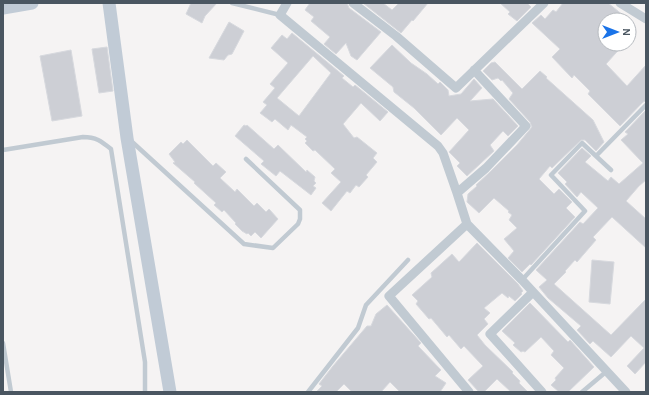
<svg xmlns="http://www.w3.org/2000/svg" width="649" height="395" font-family="'Alegreya Sans',sans-serif">
	<rect width="100%" height="100%" fill="#f5f3f3"/>
	<!-- building -->
	<path fill="#cdcfd5" stroke="#d7d9de" fill-rule="evenodd" d="M191,3H217L205,16L202,23L186,14Z
		M310,3H347L349,8L381,32L357,60L351,56L346,43L336,54L324,44L330,37L311,21L314,17L305,10Z
		M363,3H383L392,10L399,3H428L413,21L412,20L401,33Z
		M500,3H527L531,7L517,21L508,14L510,12Z
		M563,3H608L629,20H605V44H624L606,64L627,86L646,65V101L643,102L620,126L588,94L590,91L574,75L572,78L552,57L560,49L532,23L541,15L545,19L553,10L556,12Z
		M229,22L244,31L232,54L228,55L224,60L209,58Z
		M292,33L344,76L342,78L353,87L355,85L388,112L380,121L361,103L343,124L354,138L357,137L377,153L373,158L377,162L366,175L368,177L359,187L356,185L350,193L347,191L331,211L322,203L341,182L331,173L335,169L315,150L313,151L305,143L307,141L305,139L307,137L291,125L288,130L275,119L272,122L260,113L267,105L263,102L275,88L270,84L288,63L271,48L282,35L287,39ZM313,56L331,73L299,116L277,98Z
		M392,45L411,63L427,74L438,84L440,82L448,90L449,96L461,94L474,79L482,88L470,101L493,99L518,126L508,136L503,131L490,145L494,151L467,176L457,166L460,163L449,152L469,130L457,118L441,135L414,108L394,92L393,87L370,68Z
		M107,47L113,91L99,93L92,49Z
		M71,50L82,116L52,121L40,56Z
		M495,62L522,89L540,71L547,77L546,78L593,120L604,142L596,151L585,140H581L552,168L550,166L539,179L554,194L559,189L572,202L566,208L575,217L531,265L530,264L522,272L508,258L514,251L504,239L517,228L509,220L512,215L508,212L509,211L494,198L479,213L467,202L468,194L477,186L476,185L490,172L517,145L532,127L530,122L509,99L513,93L502,80L501,81L498,78L492,80L483,71L491,63Z
		M646,110V180L639,186L626,201L646,219V248L612,217L593,237L596,240L577,262L575,260L565,271L566,272L554,284L611,335L646,299V362L635,374L627,366L644,348L631,336L611,357L593,341L590,344L577,330L581,326L548,298L539,287L547,280L536,270L580,222L583,224L598,208L581,192L577,197L565,184L567,182L558,173L582,148L591,156L585,162L608,181L611,177L619,184L643,163L621,140L628,134L625,132Z
		M244,125L246,126L247,125L274,149L278,145L306,172L307,170L315,177L314,181L316,183L313,186L316,188L311,195L280,171L276,176L261,164L264,161L235,136Z
		M187,140L213,166L216,163L226,172L220,178L235,192L237,189L254,206L257,203L266,212L269,209L278,219L261,238L255,232L251,236L248,233L247,234L242,231L235,224L236,223L224,210L222,212L214,205L216,203L194,183L195,182L173,163L175,162L169,154L181,142L183,144Z
		M477,243L518,284L523,291L521,293L522,294L515,301L509,296L508,298L502,293L484,308L490,313L484,319L488,324L477,335L485,345L513,372L512,373L520,381L519,383L528,392H511L497,379L484,392H479L468,380L483,366L464,346L461,349L449,335L447,337L431,318L429,319L416,304L418,301L412,295L432,277L431,273L452,254L459,262Z
		M592,260L614,262L610,304L589,302Z
		M530,303L568,342L570,340L594,367L568,392H559L551,385L556,380L555,378L564,368L551,355L554,351L541,337L525,352L523,351L521,352L513,345L515,343L502,331Z
		M387,305L421,343L418,346L441,370L435,376L446,383L440,392H400L390,382L381,392H352L344,384L336,392H316L322,386L319,384L333,366L367,326H371L376,314Z"/>
	<g fill="none" stroke-linecap="round" stroke-linejoin="round">
		<!-- lane -->
		<path stroke="#c1cad2" stroke-width="4.5" d="M232,3L280,15
			M130,140L244,244L273,248L298,224L300,219V210L246,159
			M3,150L83,137C96,137 101,141 111,149L145,362V392
			M596,156L646,105
			M522,280L585,211L551,175L582,143L611,170
			M3,343L11,392
			M308,392L358,328L366,305L408,260
			M582,392L607,371"/>
		<!-- street -->
		<path stroke="#c1cad2" stroke-width="9" d="M287,3L280,15L438,146L443,153L457,193L467,224L522,280L626,392
			M353,3L396,36L456,88L544,3
			M620,3L646,19
			M457,193L486,168L526,126L474,70
			M467,224L389,296L469,392
			M533,292L490,334L542,392"/>
		<!-- secondary -->
		<path stroke="#c1cbd6" stroke-width="13" d="M109,3L127,138L170,392
			M3,8L32,3"/>
	</g>
	<!-- border -->
	<rect width="649" height="395" fill="none" stroke="#4a5661" stroke-width="8"/>
	<!-- north arrow -->
	<g transform="translate(617 32) rotate(90)"><circle r="19" fill="#ffffff" stroke="#b7bbc0"/>
	<path d="M0-3L7 15L0 10L-7 15Z" fill="#1a73e8"/>
	<text y="-6" font-size="11" font-weight="bold" text-anchor="middle" fill="#4a5661">N</text>
	</g>
</svg>
